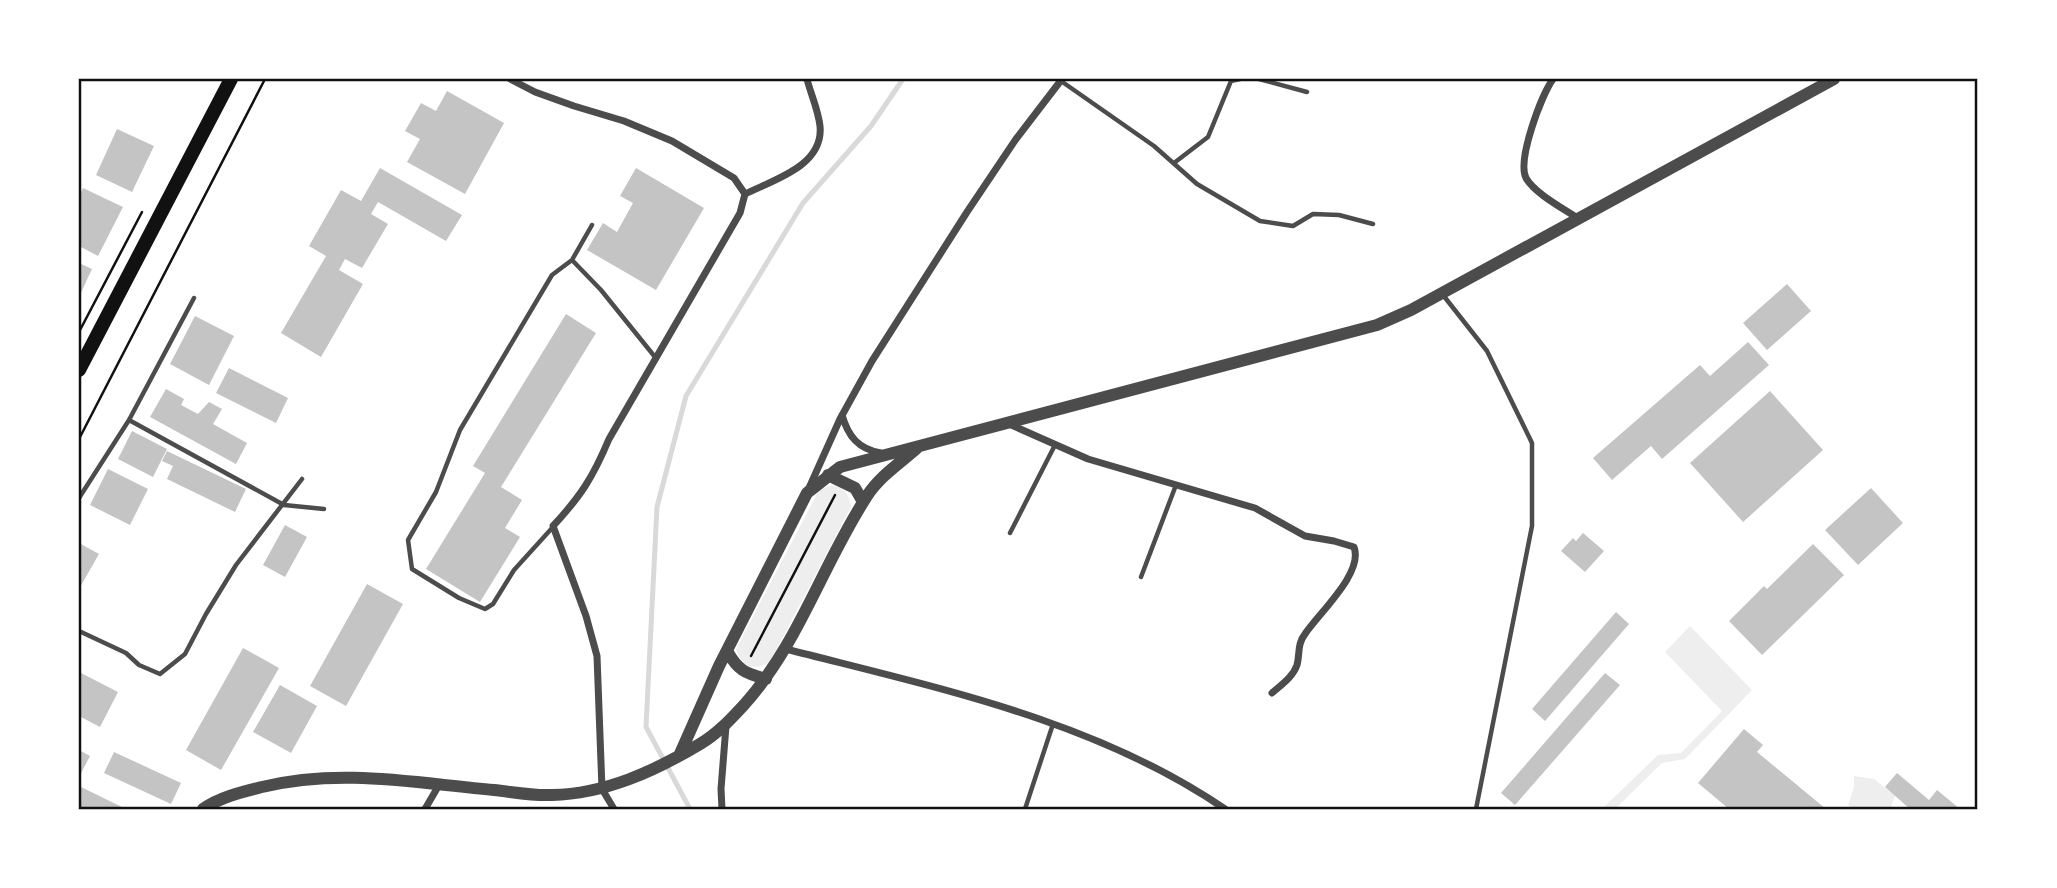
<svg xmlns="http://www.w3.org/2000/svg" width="2057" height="888" font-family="'PT Sans',sans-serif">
	<rect width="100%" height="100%" fill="#fff"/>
	<!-- green -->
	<path fill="#eee" d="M832,485C845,489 849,493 851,507L770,662C754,671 742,668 736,649L819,490Z
		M1690,626L1752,690L1685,759L1662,763L1615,809H1602L1658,755L1681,753L1722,711L1665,652Z
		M1854,776L1874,779L1895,796L1890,809H1854L1848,805L1854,787Z"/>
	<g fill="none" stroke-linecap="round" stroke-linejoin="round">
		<!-- stream -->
		<path stroke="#d9d9d9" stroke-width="5" d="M690,809L646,727L657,507L686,396L803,203L871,126L903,79"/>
	</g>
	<!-- building -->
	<path fill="#c4c4c4" d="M447,91L504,123L465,194L407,162L420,139L405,131L421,103L436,111Z
		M117,129L154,146L132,192L96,175Z
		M380,168L462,215L446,241L378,202L371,214L388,224L362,268L345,259L339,270L363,284L321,357L281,333L326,256L309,246L341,190L361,201Z
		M636,168L704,208L656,290L587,250L603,223L617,232L633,203L620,196Z
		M83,188L123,207L98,256L79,246V197Z
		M79,263L92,269L79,297Z
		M1787,284L1811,311L1767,350L1743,323Z
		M566,314L596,333L501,487L522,500L505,528L520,537L480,602L426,569L485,473L473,466Z
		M195,316L234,336L209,385L170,364Z
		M1748,342L1769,365L1662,459L1651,446L1612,480L1593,458L1700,365L1710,376Z
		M229,368L288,398L276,423L216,393Z
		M166,389L184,399L181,405L198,414L209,402L222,409L213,424L247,443L236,464L150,417Z
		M1770,391L1823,450L1743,522L1690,463Z
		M132,431L167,449L153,477L118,459Z
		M167,451L246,489L235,512L167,479L173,466L162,461Z
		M108,469L148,489L130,525L90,505Z
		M1871,488L1903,523L1858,565L1825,530Z
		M285,525L307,537L285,577L263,565Z
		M1583,533L1604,551L1585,572L1561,551L1573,538L1576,541Z
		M79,543L99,554L79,589Z
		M1813,544L1844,575L1762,655L1729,621L1764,586L1767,589Z
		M367,584L403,604L346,706L310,686Z
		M1616,612L1629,624L1545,721L1532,709Z
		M243,648L279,668L221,770L186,750Z
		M79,672L118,692L100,727L79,716Z
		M1605,673L1620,685L1515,805L1501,793Z
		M280,685L317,706L291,753L253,732Z
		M1744,729L1763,745L1757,752L1826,809H1729L1698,783Z
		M79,750L90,756L79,777Z
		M114,752L181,783L171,804L104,773Z
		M1897,773L1929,800L1937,790L1960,809H1910L1885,787Z
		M79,786L126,809H79Z"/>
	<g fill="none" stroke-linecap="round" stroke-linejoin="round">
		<!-- path -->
		<path stroke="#111" stroke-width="2.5" d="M79,332L142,212
			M79,439L265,79
			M751,656L835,495"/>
		<!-- service -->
		<path stroke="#4c4c4c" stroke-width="4.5" d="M1259,79L1307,92
			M1061,81L1154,146L1197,184L1260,221L1293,226L1313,214L1339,215L1373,224
			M1174,163L1208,137L1231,81L1240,79
			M592,225L572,260L601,290L655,357
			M1443,295L1487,351L1532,443V526L1476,809
			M129,420L284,505L324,509
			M79,498L129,420L194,298
			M553,527L514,570L493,604L485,609L459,598L412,569L408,540L436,492L460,430L552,275L572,260
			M1010,533L1055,445
			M1141,577L1176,485
			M79,631L126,653L139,665L160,674L185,654L206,614L236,565L302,479
			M1025,809L1053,724"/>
		<!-- minor -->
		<path stroke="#4c4c4c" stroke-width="7" d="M510,79L535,92L574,106L624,121L672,141L734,178L745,194L740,213L609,439C593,477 581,496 553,526L586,616L597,656L602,789L614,809
			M1553,79C1541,96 1517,160 1526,178C1534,193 1564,209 1579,219
			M745,194C773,180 824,166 820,126C818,109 811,95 807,79
			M842,415C848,436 858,449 881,453
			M1009,424L1088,459L1255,508L1305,536L1334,541L1354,547C1364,573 1318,614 1305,634C1297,644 1300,654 1297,665C1293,677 1281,685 1272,693
			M809,488L840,419L872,361L967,212L1016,139L1062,79
			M786,649C937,688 1095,720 1225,809
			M425,809L439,785
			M722,809L721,789L726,726"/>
		<!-- tertiary -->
		<path stroke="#4c4c4c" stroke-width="12" d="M828,475L855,488L863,502
			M727,651C738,670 744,673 766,679
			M679,756L719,666L807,493L840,467L1377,325L1411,310L1834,79
			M203,809C220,797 242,792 262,787C341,768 414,783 494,790C513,792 533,796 552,795C605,794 655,771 700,744C717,734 730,720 743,706C799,644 822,565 867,496C879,477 900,463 916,449"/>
		<!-- secondary -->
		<path stroke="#111" stroke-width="14" d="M79,370L231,79"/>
	</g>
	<!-- border -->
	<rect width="2057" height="888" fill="none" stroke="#ffffff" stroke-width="161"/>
	<rect x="80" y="80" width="1896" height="728" fill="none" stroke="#111" stroke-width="2.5"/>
</svg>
